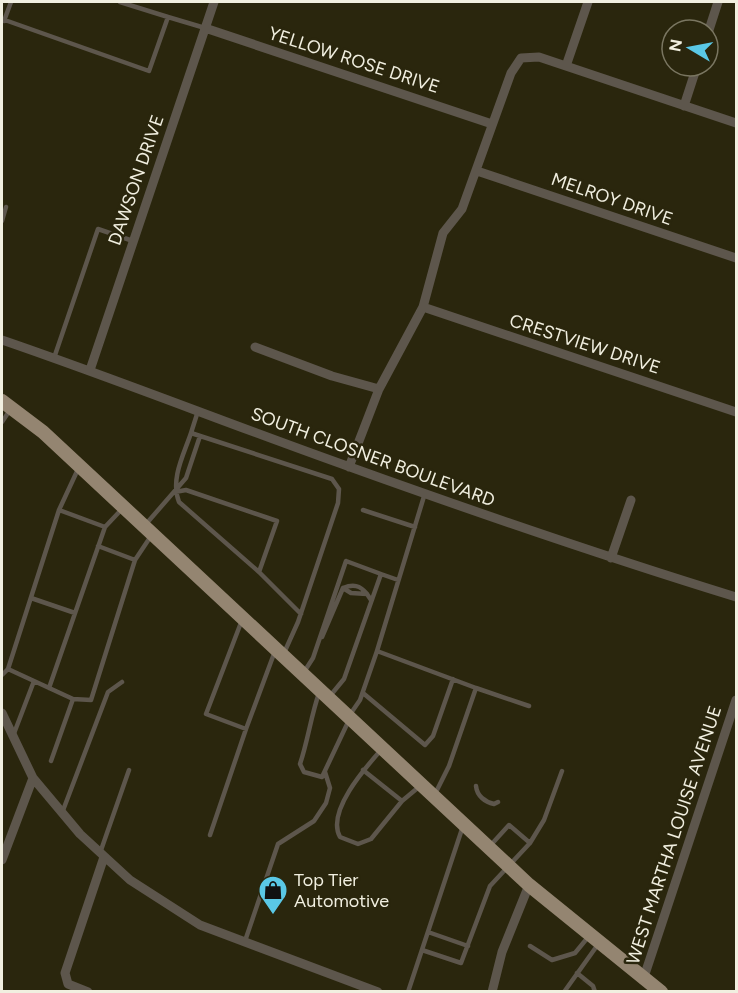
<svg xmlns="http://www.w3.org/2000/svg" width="738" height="993" font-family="Figtree,sans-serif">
	<rect width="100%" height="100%" fill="#2a260d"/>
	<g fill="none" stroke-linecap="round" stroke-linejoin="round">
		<!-- service -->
		<path stroke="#5d564c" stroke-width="4.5" d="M120,2L168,17
			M2,19L149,71L168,17L205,28
			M4,21L11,2
			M2,221L6,207
			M54,358L98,229L133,241
			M2,422L10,410
			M191,433L198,411
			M79,467L59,510L105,527
			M175,492L186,490L277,521L259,572L179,502C170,479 184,454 191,433L332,479L339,489L338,503L298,622L284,653
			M363,510L415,527
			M146,524L186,478L200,436
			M98,546L135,560
			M259,572L301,614
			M381,574L398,580
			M343,588C353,584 360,585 367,594
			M31,598L75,613
			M242,620L206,714L246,729L275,651
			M322,637L343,588L351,593L367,594L371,600
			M377,651L425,493
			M8,669L34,681
			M304,672L313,658L346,561L381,574L344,679L330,696
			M2,675L8,669L59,510
			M49,688L105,527L122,509
			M476,688L529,706
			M319,693C311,716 308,740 300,764L304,772L322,777L349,720
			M363,693L425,745L433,736L453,679
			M349,716L360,700L377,651L476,688L449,766L435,794
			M13,736L34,681L73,699
			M381,750C365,768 326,812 340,837L358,844L371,839L402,801L420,786
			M51,761L73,699L91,700L135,560L151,536
			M363,770L402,801
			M476,786C477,796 485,802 494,804L498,802
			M62,813L108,692L122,682
			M210,835L246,729
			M530,843L544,820L562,771
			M100,853L129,770
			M428,932L468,946
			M245,941L278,844L314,821L326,803L330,788L325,772
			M530,946L552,960L575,953L589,936
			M422,950L461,963L490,886L530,843L509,825L489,847
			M577,973L593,986L595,992
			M408,992L463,826
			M564,992L599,943"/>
		<!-- minor -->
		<path stroke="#5d564c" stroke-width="9" d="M205,28L492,124
			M708,33L718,2
			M566,66L588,2
			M684,106L697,66
			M477,171L736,258
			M423,307L736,412
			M2,340C119,380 234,426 350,467C478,513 606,557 736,597
			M255,347L332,376L379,389
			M90,370L214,2
			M349,467L379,389L423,307L443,233L462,209L511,73L521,58L539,57L736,123
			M611,558L631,500
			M2,713L33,778L80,834L130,880L200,925L378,992
			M2,860L33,778
			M643,980L736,700
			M88,992L68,984L65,973L104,857
			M492,992L502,952L529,885"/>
		<!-- primary -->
		<path stroke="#948571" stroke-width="14" d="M2,401L43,432L529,885L661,992"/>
	</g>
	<!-- icons -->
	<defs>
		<g id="shop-pin" transform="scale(1.5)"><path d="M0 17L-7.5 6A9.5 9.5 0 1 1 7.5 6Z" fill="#5ac8e6" stroke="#2a260d"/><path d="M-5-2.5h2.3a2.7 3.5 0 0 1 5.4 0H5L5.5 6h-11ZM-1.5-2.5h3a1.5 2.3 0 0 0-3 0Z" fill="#111"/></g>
	</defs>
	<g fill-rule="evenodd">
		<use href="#shop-pin" x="273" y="890"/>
	</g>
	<g text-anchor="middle" stroke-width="5" stroke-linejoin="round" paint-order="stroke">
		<!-- street labels -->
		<g font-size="18" fill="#f1efe0" stroke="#2a260d">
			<text transform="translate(354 60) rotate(18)" y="6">YELLOW ROSE DRIVE</text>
			<text transform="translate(136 180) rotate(-71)" y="6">DAWSON DRIVE</text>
			<text transform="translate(612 199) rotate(19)" y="6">MELROY DRIVE</text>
			<text transform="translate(585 344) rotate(18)" y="6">CRESTVIEW DRIVE</text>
			<text transform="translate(373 457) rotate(20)" y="6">SOUTH CLOSNER BOULEVARD</text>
			<text transform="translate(674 835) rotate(-72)" y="6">WEST MARTHA LOUISE AVENUE</text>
		</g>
		<!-- poi labels -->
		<g font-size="18" fill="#f1efe0" stroke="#2a260d" text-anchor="start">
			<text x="294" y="886">Top Tier<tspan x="294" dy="21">Automotive</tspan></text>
		</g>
	</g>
	<!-- border -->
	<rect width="738" height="993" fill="none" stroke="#f1efe0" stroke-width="6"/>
	<!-- north arrow -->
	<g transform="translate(690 48) rotate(280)"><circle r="28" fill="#2a260d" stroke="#7a7661" stroke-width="1.5"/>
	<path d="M0-4.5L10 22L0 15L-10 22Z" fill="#5ac8e6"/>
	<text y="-9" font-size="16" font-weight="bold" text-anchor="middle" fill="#f1efe0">N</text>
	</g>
</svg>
